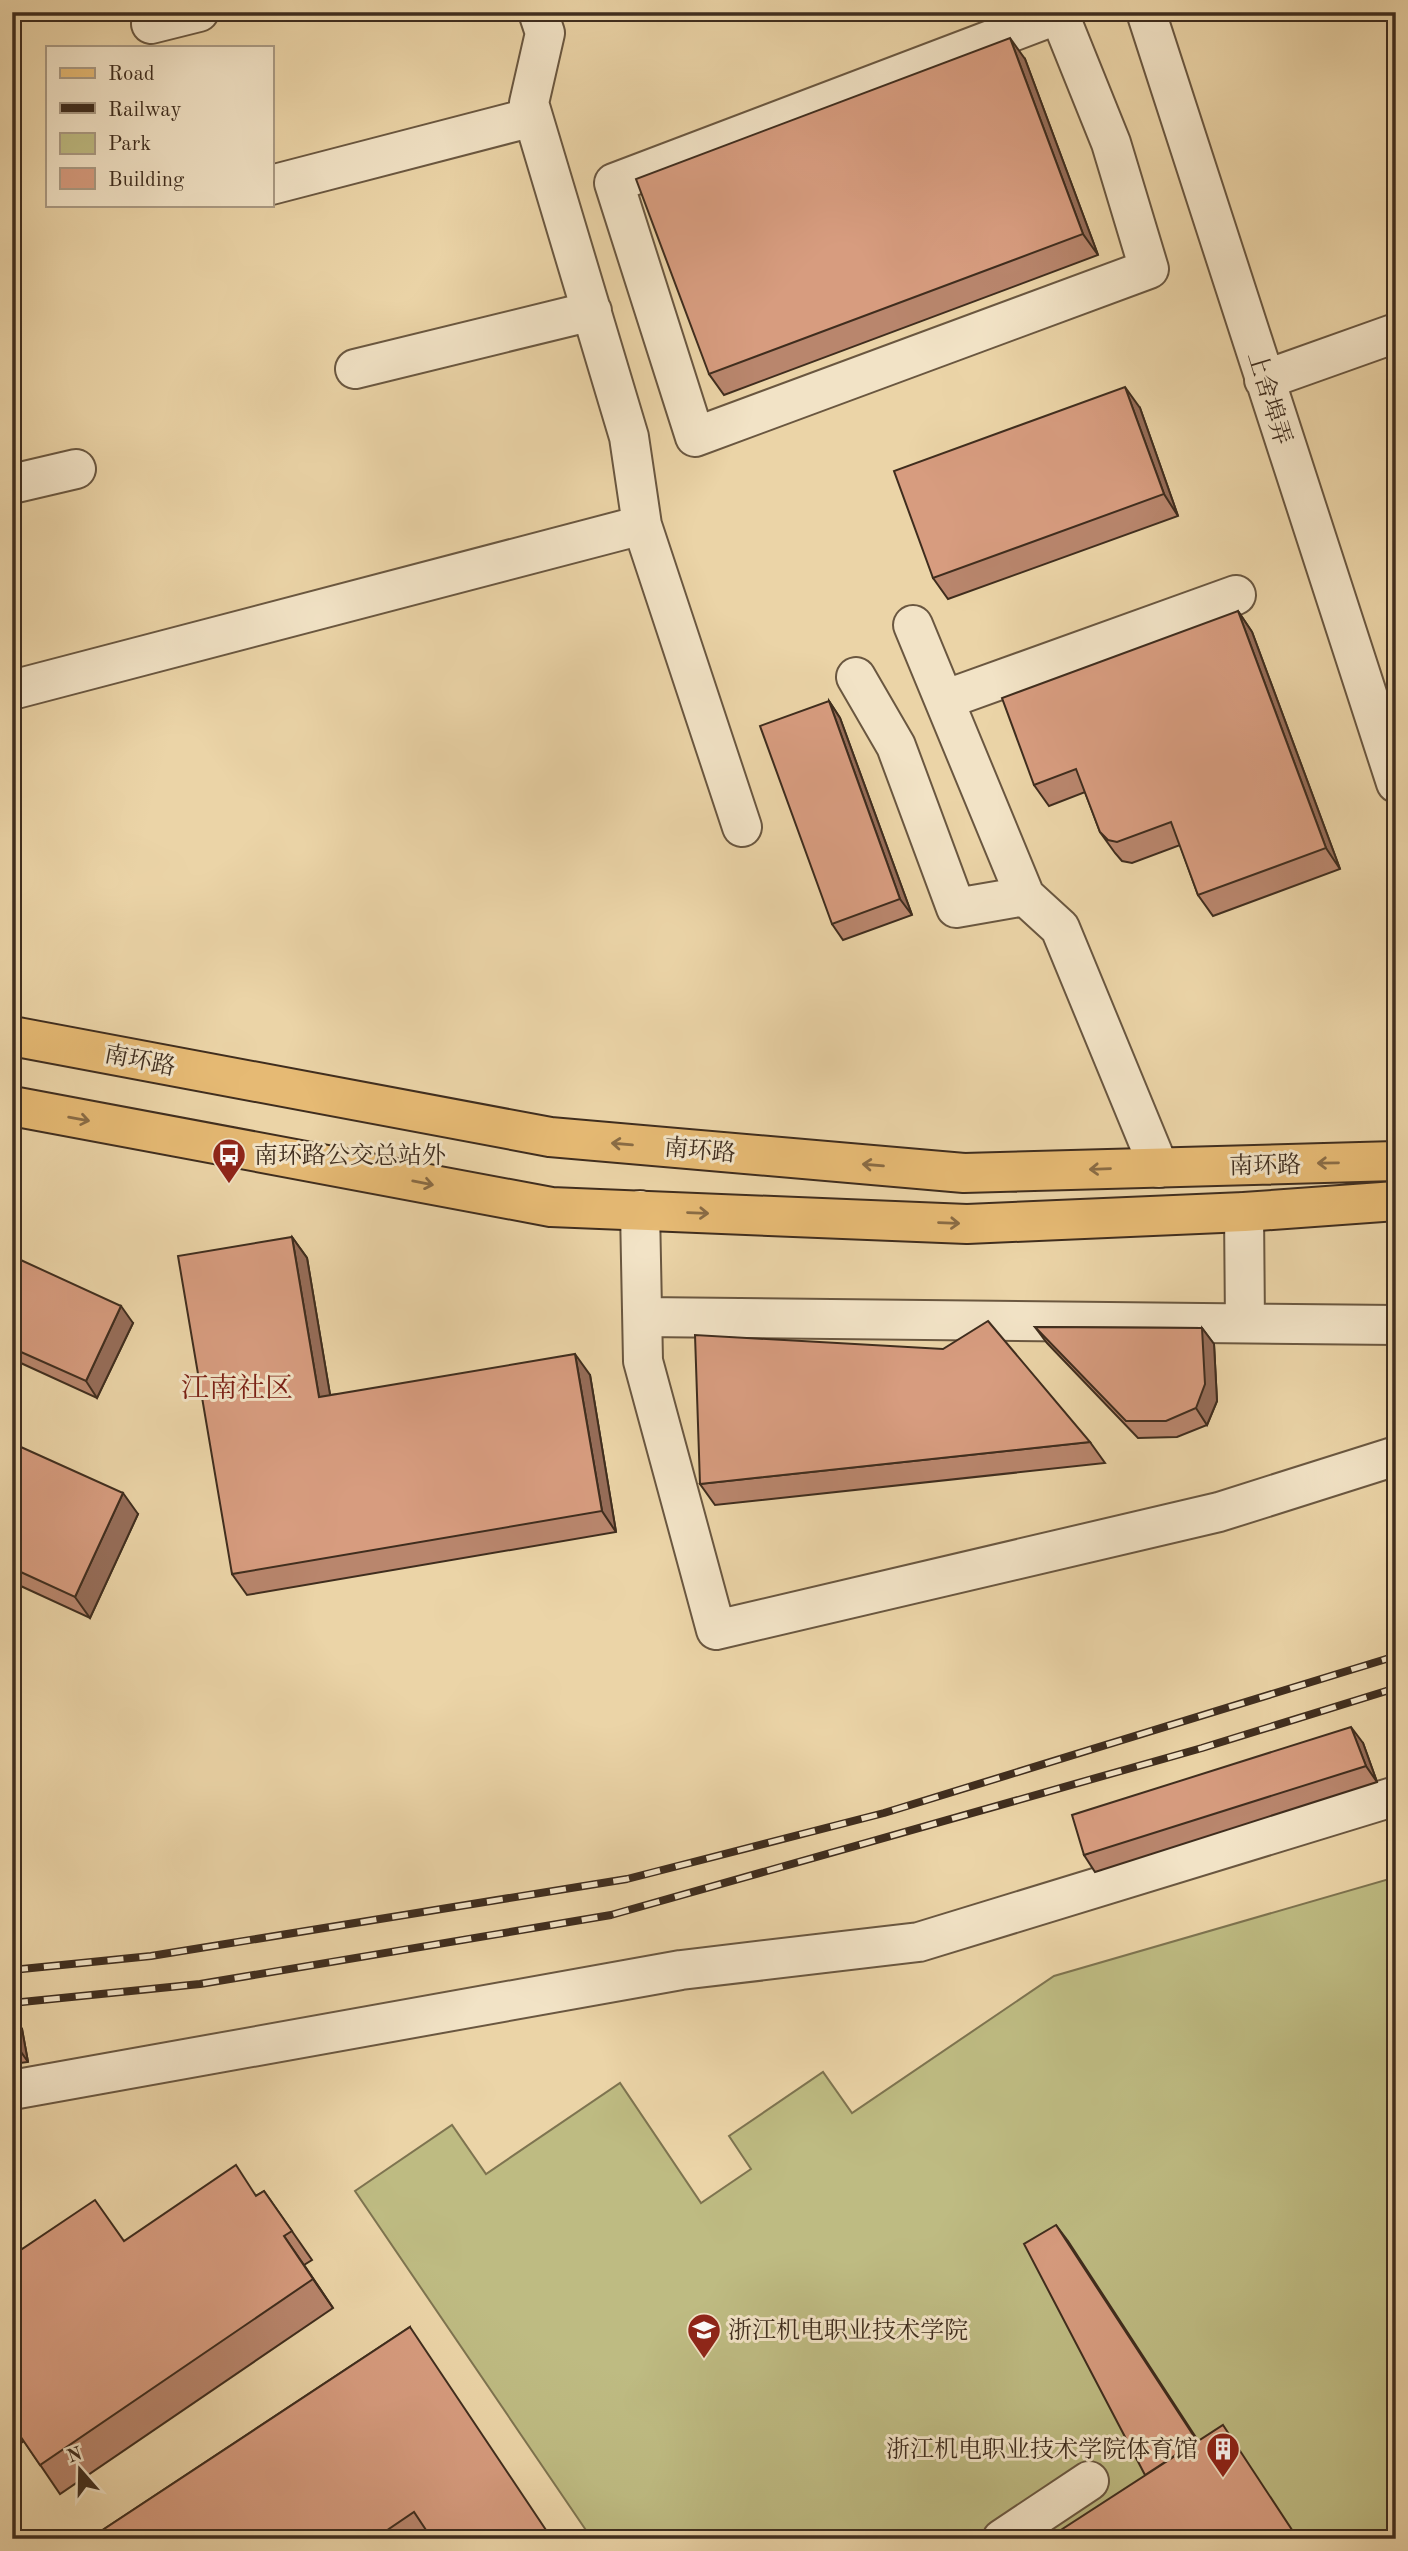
<svg xmlns="http://www.w3.org/2000/svg" width="1408" height="2551" font-family="'Old Standard TT','Noto Serif SC',serif">
	<rect width="100%" height="100%" fill="#ebd4a7"/>
	<filter id="stains"><feTurbulence type="fractalNoise" baseFrequency=".00286" numOctaves="4"/><feColorMatrix values="0 0 0 0 .2 0 0 0 0 .09 0 0 0 0 .02 0 0 0 .5 -.17"/></filter>
	<radialGradient id="worn" r=".72"><stop offset=".6" stop-color="#630" stop-opacity="0"/><stop offset="1" stop-color="#630" stop-opacity=".3"/></radialGradient>
	<!-- green -->
	<path fill="#bebb82" stroke="#7e7450" stroke-width="2" d="M1396,1877V2539H592L355,2191L452,2125L486,2174L620,2083L701,2203L751,2169L729,2136L823,2072L852,2113L1054,1976Z"/>
	<g fill="none" stroke-linecap="round" stroke-linejoin="round">
		<!-- minor casing -->
		<g stroke="#6a5740" stroke-width="42">
			<path id="minor" d="M538,12L545,33L529,103L629,437L642,525L742,827
				M1146,12L1396,783
				M1059,14L1111,143L1149,269L695,437L614,183L1059,14L1064,12
				M151,24L199,12
				M271,185L533,117
				M355,369L592,311
				M1264,380L1396,333
				M12,484L76,469
				M913,625L1025,896
				M856,677L896,746L956,908L1025,896L1060,928L1159,1168
				M12,690L642,525
				M944,700L1236,595
				M640,1210L643,1361L716,1630L1219,1512L1396,1456
				M1244,1212L1245,1323
				M643,1317L1396,1325
				M12,2090L681,1970L919,1942L1396,1796
				M1002,2539L1089,2481"/>
		</g>
		<!-- major casing -->
		<g stroke="#3f2d1e" stroke-width="42">
			<path id="major" d="M12,1036L550,1137L964,1173L1396,1161
				M12,1106L551,1207L967,1224L1244,1212L1396,1201"/>
		</g>
		<!-- minor -->
		<use href="#minor" stroke="#f2e3c6" stroke-width="38"/>
		<!-- major -->
		<use href="#major" stroke="#e6ba74" stroke-width="38"/>
		<!-- rail casing -->
		<g stroke="#3f2d1e" stroke-width="8">
			<path id="rail" d="M12,1970L151,1956L627,1879L884,1813L1396,1656
				M12,2003L200,1984L611,1915L1202,1748L1396,1688"/>
		</g>
		<!-- rail -->
		<use href="#rail" stroke="#f2e3c6" stroke-width="5" stroke-dasharray="16" stroke-linecap="butt"/>
	</g>
	<!-- wall -->
	<path fill="#b9866d" stroke="#3f2d1e" stroke-width="2" d="M1025,59L1098,255L724,395L709,374Z
		M1140,408L1178,516L948,599L933,578Z
		M1238,611L1252,632L1340,869L1213,916L1198,895L1180,845L1132,863L1122,861L1115,853L1100,832L1085,792L1049,806L1034,785Z
		M829,701L840,718L912,915L843,940L832,924Z
		M292,1237L307,1258L330,1395L590,1375L616,1532L247,1595L232,1574Z
		M12,1256L133,1323L97,1398L12,1359Z
		M1035,1327L1202,1328L1214,1344L1217,1401L1207,1425L1177,1437L1138,1438L1047,1343Z
		M1090,1442L1105,1463L715,1505L700,1484Z
		M12,1443L138,1514L90,1618L12,1582Z
		M1363,1743L1377,1782L1095,1872L1084,1855Z
		M12,2015L22,2029L28,2062L12,2064Z
		M264,2191L312,2260L304,2265L333,2308L60,2494L24,2441L14,2448L12,2445V2246L22,2249L124,2241L257,2195Z
		M410,2327L428,2533L420,2539H89Z"/>
	<!-- shaded-wall -->
	<path fill="#966d59" stroke="#3f2d1e" stroke-width="2" d="M1010,38L1025,59L1098,255L1083,234Z
		M1125,387L1140,408L1178,516L1164,494Z
		M1238,611L1252,632L1340,869L1326,848Z
		M829,701L840,718L912,915L900,899Z
		M292,1237L307,1258L334,1418L319,1397Z
		M121,1306L133,1323L97,1398L86,1381Z
		M1202,1328L1214,1344L1217,1401L1207,1425L1196,1408Z
		M575,1354L590,1375L616,1532L602,1511Z
		M123,1493L138,1514L90,1618L75,1597Z
		M1351,1727L1363,1743L1377,1782L1366,1766Z
		M12,2015L22,2029L28,2062L17,2046L12,2022Z
		M1056,2225L1068,2241L1212,2462L1200,2446Z
		M284,2236L304,2265L333,2308L313,2279Z"/>
	<!-- building -->
	<path fill="#d79c7f" stroke="#3f2d1e" stroke-width="2" d="M1010,38L1083,234L709,374L636,179Z
		M1125,387L1164,494L933,578L894,471Z
		M1238,611L1326,848L1198,895L1171,822L1117,842L1108,840L1100,832L1076,769L1034,785L1002,698Z
		M829,701L900,899L832,924L760,726Z
		M292,1237L319,1397L575,1354L602,1511L232,1574L178,1256Z
		M12,1256L121,1306L86,1381L12,1348Z
		M988,1321L1090,1442L700,1484L695,1335L943,1349Z
		M1035,1327L1202,1328L1205,1384L1196,1408L1166,1421H1126Z
		M12,1443L123,1493L75,1597L12,1568Z
		M1351,1727L1366,1766L1084,1855L1072,1815Z
		M12,2022L17,2046H12Z
		M236,2165L256,2196L264,2191L292,2231L284,2236L313,2279L40,2465L12,2424V2246L18,2243L22,2249L95,2200L124,2241Z
		M1056,2225L1197,2441L1145,2475L1024,2244Z
		M410,2327L552,2539H432L414,2512L374,2539H89Z
		M1223,2425L1298,2539H1047Z"/>
	<!-- one-way arrows -->
	<defs><path id="oneway-shaft" d="M-6 0H5M1.5-3L5.5 0L1.5 3" fill="none" stroke-width="1.6" stroke-linecap="round" stroke-linejoin="round" transform="scale(1.75)"/></defs>
	<g stroke="#8a6c45">
		<use href="#oneway-shaft" transform="translate(79 1119) rotate(10)"/>
		<use href="#oneway-shaft" transform="translate(622 1144) rotate(-175)"/>
		<use href="#oneway-shaft" transform="translate(1328 1163) rotate(179)"/>
		<use href="#oneway-shaft" transform="translate(873 1165) rotate(-175)"/>
		<use href="#oneway-shaft" transform="translate(1100 1169) rotate(178)"/>
		<use href="#oneway-shaft" transform="translate(423 1183) rotate(11)"/>
		<use href="#oneway-shaft" transform="translate(698 1213) rotate(2)"/>
		<use href="#oneway-shaft" transform="translate(949 1223) rotate(2)"/>
	</g>
	<!-- icons -->
	<defs>
		<g id="bus-pin" transform="scale(1.75)"><path d="M0 17L-7.5 6A9.5 9.5 0 1 1 7.5 6Z" fill="#8f2418" stroke="#f2e3c6"/><path d="M-5-6H5V4H4V6H2V4H-2V6H-4V4H-5ZM-3.5-4V0h7V-4ZM-3.5 1.2v1.5H-2V1.2ZM2 1.2v1.5H3.5V1.2Z" fill="#fff"/></g>
		<g id="university-pin" transform="scale(1.75)"><path d="M0 17L-7.5 6A9.5 9.5 0 1 1 7.5 6Z" fill="#8f2418" stroke="#f2e3c6"/><path d="M0-5L7-2L0 1L-7-2ZM-4 1L0 2.5L4 1V4Q0 6-4 4Z" fill="#fff"/></g>
		<g id="building-pin" transform="scale(1.75)"><path d="M0 17L-7.5 6A9.5 9.5 0 1 1 7.5 6Z" fill="#8f2418" stroke="#f2e3c6"/><path d="M-4-6H4V6H1V3H-1V6H-4ZM-2.5-4.3h1.7v1.8h-1.7ZM.8-4.3h1.7v1.8H.8ZM-2.5-1h1.7V.8h-1.7ZM.8-1h1.7V.8H.8Z" fill="#fff"/></g>
	</defs>
	<g fill-rule="evenodd">
		<use href="#bus-pin" x="229" y="1155"/>
		<use href="#university-pin" x="704" y="2330"/>
		<use href="#building-pin" x="1223" y="2449"/>
	</g>
	<g text-anchor="middle" stroke-width="6" stroke-linejoin="round" paint-order="stroke">
		<!-- street labels -->
		<g font-size="24" fill="#3f2d1e" stroke="#f2e3c6">
			<text transform="translate(1270 398) rotate(73)" y="8">上舍埠弄</text>
			<text transform="translate(140 1060) rotate(11)" y="8">南环路</text>
			<text transform="translate(700 1150) rotate(5)" y="8">南环路</text>
			<text transform="translate(1265 1165) rotate(-1)" y="8">南环路</text>
		</g>
		<!-- poi labels -->
		<g font-size="24" fill="#3f2d1e" stroke="#f2e3c6" text-anchor="start">
			<text x="254" y="1163">南环路公交总站外</text>
			<text x="728" y="2338">浙江机电职业技术学院</text>
			<text x="1198" y="2457" text-anchor="end">浙江机电职业技术学院体育馆</text>
		</g>
		<!-- quarter labels -->
		<g font-size="28" fill="#7a1f14" stroke="#f2e3c6">
			<text x="237" y="1397">江南社区</text>
		</g>
	</g>
	<!-- margin -->
	<rect width="1408" height="2551" fill="none" stroke="#ebd4a7" stroke-width="42"/>
	<rect x="14" y="14" width="1380" height="2523" fill="none" stroke="#3f2d1e" stroke-width="3.5"/>
	<rect x="21" y="21" width="1366" height="2509" fill="none" stroke="#3f2d1e" stroke-width="2"/>
	<!-- legend -->
	<rect x="46" y="46" width="228" height="161" fill="#f2e3c6" stroke="#aa9a83" stroke-width="2"/>
	<rect x="60" y="68" width="35" height="10" fill="#e6ba74" stroke="#aa9a83" stroke-width="2"/>
	<text x="108" y="80" font-size="21" fill="#3f2d1e">Road</text>
	<rect x="60" y="103" width="35" height="10" fill="#3f2d1e" stroke="#aa9a83" stroke-width="2"/>
	<text x="108" y="116" font-size="21" fill="#3f2d1e">Railway</text>
	<rect x="60" y="133" width="35" height="21" fill="#bebb82" stroke="#aa9a83" stroke-width="2"/>
	<text x="108" y="150" font-size="21" fill="#3f2d1e">Park</text>
	<rect x="60" y="168" width="35" height="21" fill="#d79c7f" stroke="#aa9a83" stroke-width="2"/>
	<text x="108" y="186" font-size="21" fill="#3f2d1e">Building</text>
	<!-- north arrow -->
	<g transform="translate(80 2470) rotate(340)" stroke="#f2e3c6" stroke-width="5" paint-order="stroke">
	<path d="M0-5L12 26L0 18L-12 26Z" fill="#3f2d1e"/>
	<text y="-10" font-size="19" font-weight="bold" text-anchor="middle" fill="#3f2d1e">N</text>
	</g>
	<rect width="100%" height="100%" filter="url(#stains)"/>
	<rect width="100%" height="100%" fill="url(#worn)"/>
</svg>
